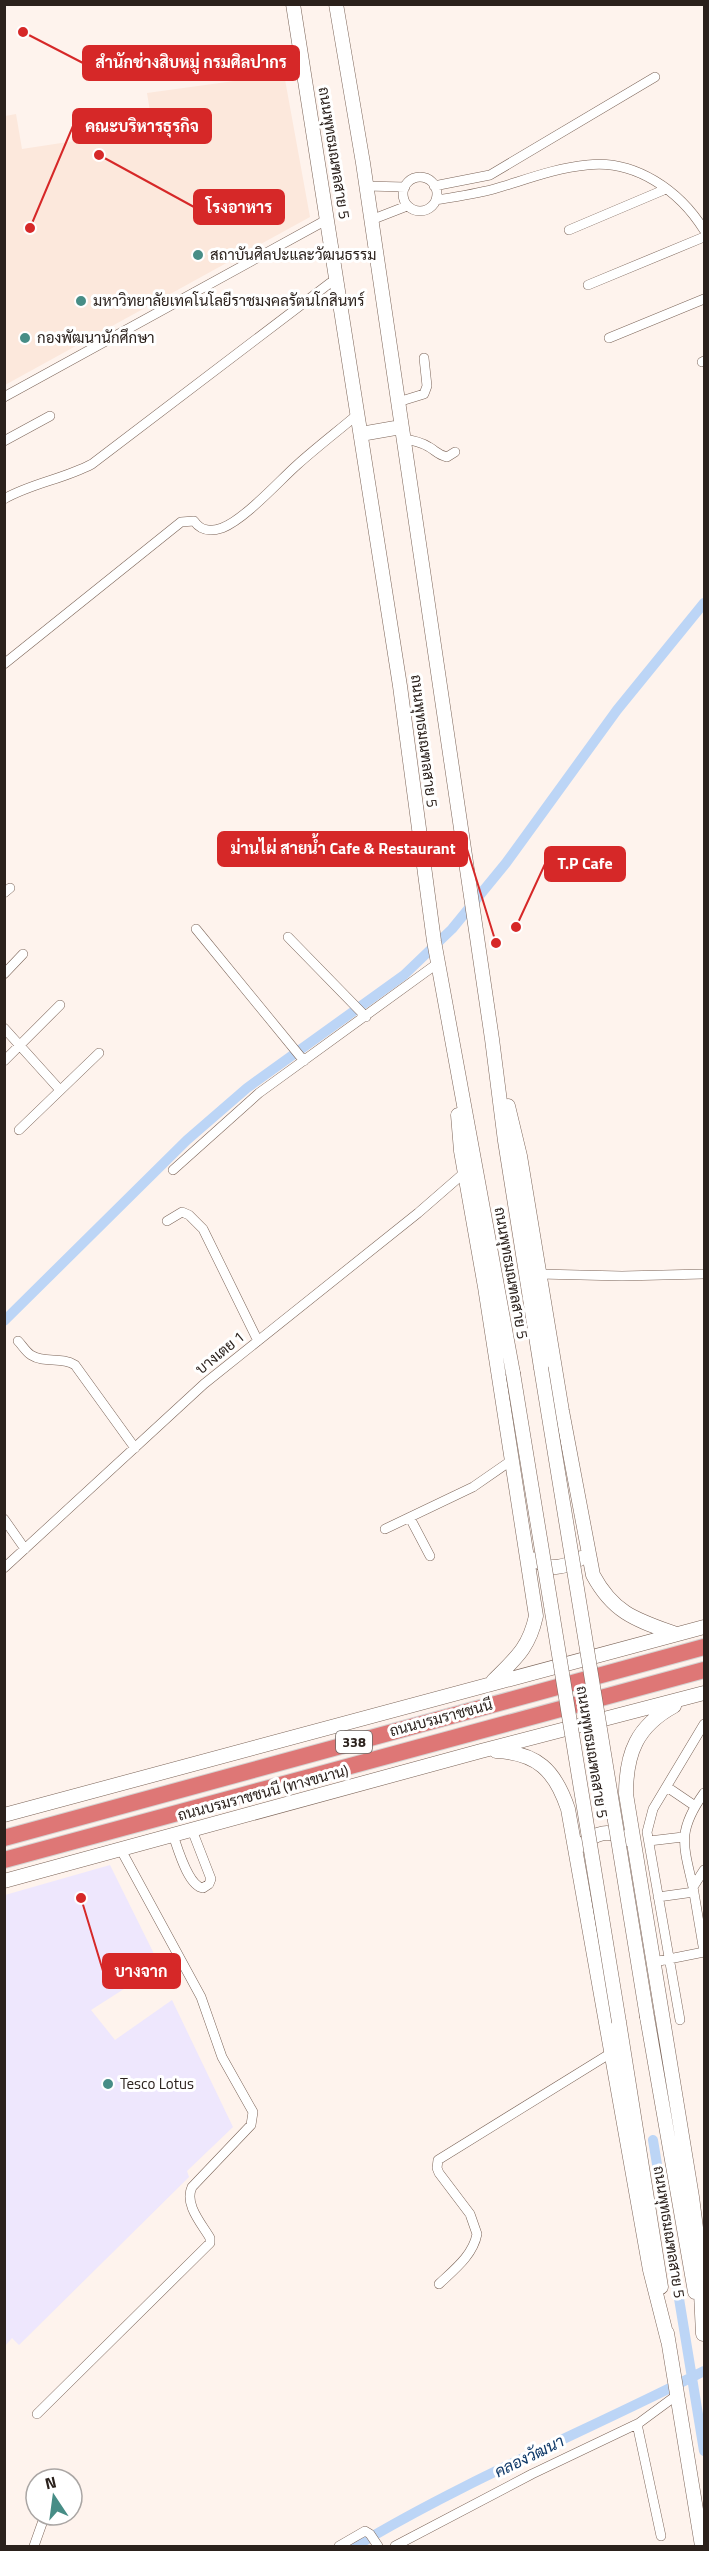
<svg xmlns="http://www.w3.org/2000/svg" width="709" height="2551" font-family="'Titillium Web',Sarabun,sans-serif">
	<rect width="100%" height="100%" fill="#fef3ed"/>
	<!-- commercial -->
	<path fill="#eee7fd" d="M110,1865L160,1966L91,2010L115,2040L172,2000L233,2127L187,2171L189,2177L19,2345L12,2338L5,2346V1895Z"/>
	<!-- built -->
	<path fill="#fce8dc" d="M284,74L310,217L5,385V116L16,114L22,149L153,129L147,93Z"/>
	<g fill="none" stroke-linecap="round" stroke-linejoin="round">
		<!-- canal -->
		<path stroke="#bcd5f6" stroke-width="10" d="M4,1321L187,1140L247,1088L404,975L452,929L506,863L617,710L704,603
			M653,2140L704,2451
			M356,2546C467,2479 589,2430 704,2371"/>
		<!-- street casing -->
		<g stroke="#7b6458" stroke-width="10">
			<path id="street" d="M403 194a17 17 0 1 1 34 0a17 17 0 1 1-34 0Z
				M366,186L405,187
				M434,186L490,175L655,77
				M436,200C455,197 475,194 494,189C525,180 555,168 587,165C635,159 680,191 704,230
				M371,220L407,206
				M569,230L666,189
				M588,285L704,237
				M609,338L704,299
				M702,362L704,361
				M4,397L328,219
				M398,402L424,394L427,386L424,358
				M403,439C412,440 421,442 429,447C436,451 438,455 447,457L455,452
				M4,441L50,416
				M4,499C32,483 64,479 92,464L330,283L338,281
				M4,664L181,522L194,521C201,531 210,532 222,528C245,519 278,482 297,465C317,447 338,431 358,414
				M4,893L10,888
				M196,929L304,1061
				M288,937L366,1017
				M4,974L23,954
				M4,1028L60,1090
				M4,1061L60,1005
				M19,1130L99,1053
				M173,1170L259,1093L438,963
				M167,1221L182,1212L189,1215L203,1229L258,1341
				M539,1274L622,1276L704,1274
				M18,1341C22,1345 26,1352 31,1355C45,1364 61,1356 75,1365L135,1448
				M410,1518L430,1556
				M4,1519L25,1549
				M385,1529L473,1487L512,1460
				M4,1568L204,1384L418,1213L464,1173
				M667,1787L695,1806
				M173,1835C178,1849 188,1886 203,1888L209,1884L211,1879L192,1830
				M649,1841L683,1837
				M693,1887C683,1844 677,1831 704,1793
				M658,1897L694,1892
				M704,1952L693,1887L704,1870
				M654,1962L704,1952
				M680,2020L647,1832L653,1809L704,1724
				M439,2284C455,2269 473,2255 477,2234L470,2214L439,2173L437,2168L438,2160L611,2053
				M37,2414L210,2243V2238C201,2223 184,2204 192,2187L251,2125L253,2112L222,2057L201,1997L121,1850
				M637,2424L661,2536
				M34,2546L45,2515
				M339,2546L365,2531L370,2534L378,2546
				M395,2546L532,2474L639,2423L677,2395"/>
		</g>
		<!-- secondary casing -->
		<g stroke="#7b6458" stroke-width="15">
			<path id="secondary" d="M293,4L400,686L434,941L513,1373
				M336,4L363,163L492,1039L505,1141L541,1368
				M361,434L401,427
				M508,1106L520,1156L562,1411L593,1575C614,1614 637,1620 676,1634
				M458,1115L461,1151L485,1287L536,1616C529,1648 516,1658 493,1681
				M536,1559C548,1572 567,1567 581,1558
				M674,1706C637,1726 626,1753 626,1794L692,2197L699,2251L703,2334
				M496,1751C537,1753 555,1770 568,1809L650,2270L668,2341
				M4,1815L704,1627
				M582,1845C597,1832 608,1829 626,1839
				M4,1881L481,1751L704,1693
				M647,2017L695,2292
				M619,2022L661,2287
				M667,2333L702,2546"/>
		</g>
		<!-- highway casing -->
		<g stroke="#d5d3d2" stroke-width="18">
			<path id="highway" d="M4,1838L704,1647
				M4,1860L704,1670"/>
		</g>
		<!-- street -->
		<use href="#street" stroke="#fff" stroke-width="9"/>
		<!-- secondary -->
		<use href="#secondary" stroke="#fff" stroke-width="14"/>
		<!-- highway -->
		<use href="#highway" stroke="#de7776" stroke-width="16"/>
		<!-- secondary-bridge casing -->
		<g stroke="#7b6458" stroke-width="15" stroke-linecap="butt">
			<path id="secondary-bridge" d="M541,1368L647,2017
				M513,1373L619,2022"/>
		</g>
		<!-- secondary-bridge -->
		<use href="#secondary-bridge" stroke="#fff" stroke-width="14"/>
	</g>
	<!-- markers -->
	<g fill="#478d86" stroke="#fff" stroke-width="2">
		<circle cx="198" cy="255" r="6"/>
		<circle cx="81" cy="301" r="6"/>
		<circle cx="25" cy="338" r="6"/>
		<circle cx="108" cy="2084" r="6"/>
	</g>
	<g text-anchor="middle" stroke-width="6" stroke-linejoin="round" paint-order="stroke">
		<!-- shield labels -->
		<rect fill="#fff" stroke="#6b6460" stroke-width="1.5" x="336" y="1731" width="36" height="22" rx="4.5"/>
		<g font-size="14" font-weight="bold" fill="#2b211c">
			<text x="354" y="1747">338</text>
		</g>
		<!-- street labels -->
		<g font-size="15" fill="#2b211c" stroke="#fff">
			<text transform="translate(334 153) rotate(81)" y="5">ถนนพุทธมณฑลสาย 5</text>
			<text transform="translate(424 741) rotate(83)" y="5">ถนนพุทธมณฑลสาย 5</text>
			<text transform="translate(511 1273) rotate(80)" y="5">ถนนพุทธมณฑลสาย 5</text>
			<text transform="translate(220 1353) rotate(-39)" y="5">บางเตย 1</text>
			<text transform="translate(441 1718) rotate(-15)" y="5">ถนนบรมราชชนนี</text>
			<text transform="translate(592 1752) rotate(81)" y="5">ถนนพุทธมณฑลสาย 5</text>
			<text transform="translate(263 1793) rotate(-15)" y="5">ถนนบรมราชชนนี (ทางขนาน)</text>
			<text transform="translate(669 2232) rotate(81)" y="5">ถนนพุทธมณฑลสาย 5</text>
		</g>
		<!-- poi labels -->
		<g font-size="15" fill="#2b211c" stroke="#fff" text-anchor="start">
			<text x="210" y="260">สถาบันศิลปะและวัฒนธรรม</text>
			<text x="93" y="306">มหาวิทยาลัยเทคโนโลยีราชมงคลรัตนโกสินทร์</text>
			<text x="37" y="343">กองพัฒนานักศึกษา</text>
			<text x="120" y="2089">Tesco Lotus</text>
		</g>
		<!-- water labels -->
		<g font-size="16" font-style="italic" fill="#0d3767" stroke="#fff">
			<text transform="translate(529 2456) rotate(-26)" y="6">คลองวัฒนา</text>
		</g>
	</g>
	<!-- callouts -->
	<path fill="none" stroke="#d62828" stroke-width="2" d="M23 32L83 63M30 228L73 126M99 155L194 207M496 943L467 849M516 927L545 864M81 1898L103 1971"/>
	<g fill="#d62828" stroke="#fff" stroke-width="2">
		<circle cx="23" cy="32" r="6"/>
		<circle cx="30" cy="228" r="6"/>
		<circle cx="99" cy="155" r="6"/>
		<circle cx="496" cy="943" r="6"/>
		<circle cx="516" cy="927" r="6"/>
		<circle cx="81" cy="1898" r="6"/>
	</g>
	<g fill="#d62828" stroke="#d62828" stroke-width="2">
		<rect x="83" y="46" width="216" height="34" rx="6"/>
		<rect x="73" y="109" width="138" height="34" rx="6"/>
		<rect x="194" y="190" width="90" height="34" rx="6"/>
		<rect x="218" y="832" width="249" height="34" rx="6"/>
		<rect x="545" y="847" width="80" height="34" rx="6"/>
		<rect x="103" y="1954" width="77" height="34" rx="6"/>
	</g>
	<g font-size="16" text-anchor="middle" font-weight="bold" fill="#fff">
		<text x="191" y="68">สำนักช่างสิบหมู่ กรมศิลปากร</text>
		<text x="142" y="132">คณะบริหารธุรกิจ</text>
		<text x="239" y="213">โรงอาหาร</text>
		<text x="343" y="854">ม่านไผ่ สายน้ำ Cafe &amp; Restaurant</text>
		<text x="585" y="869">T.P Cafe</text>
		<text x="141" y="1977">บางจาก</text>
	</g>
	<!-- border -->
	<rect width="709" height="2551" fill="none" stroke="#2b211c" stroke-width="12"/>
	<!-- north arrow -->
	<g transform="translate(54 2497) rotate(347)"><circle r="28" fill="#ffffff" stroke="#aaa6a4" stroke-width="1.5"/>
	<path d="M0-4.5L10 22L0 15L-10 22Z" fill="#478d86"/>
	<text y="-9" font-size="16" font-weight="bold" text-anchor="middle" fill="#2b211c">N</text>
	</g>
</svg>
